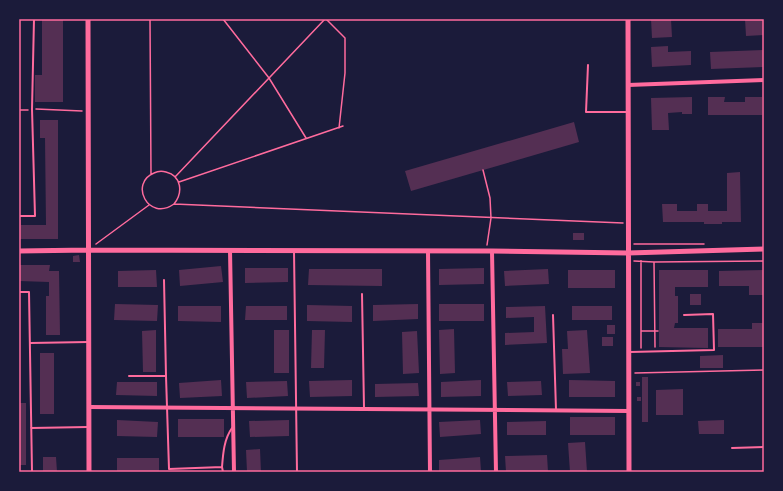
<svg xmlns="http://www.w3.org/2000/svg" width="783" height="491" font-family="'Open Sans',sans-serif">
	<rect width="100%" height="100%" fill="#1b1b3a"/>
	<!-- building -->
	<path fill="#542f53" d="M42,19H63V102H35V75H42Z
		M651,19H671L672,37L652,38Z
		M745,19H764V35L746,36Z
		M668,46V52L691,51V65L652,67L651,47Z
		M763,50V67L711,69L710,52Z
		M692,97V114H682V112L668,113L669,130H652L651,98Z
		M708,97H725L724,102H745V97H762V115H708Z
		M40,120H58V239H19V220H21V225H46L45,138H40Z
		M574,122L579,142L411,191L405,171Z
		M740,172L741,222H722V224H704V222H663L662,204H677V211H697V204H708V211H727V173Z
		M573,233H584V240H573Z
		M79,255L80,262H73V256Z
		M19,265H50L49,271H59L60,335H46V296H49V282L19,281Z
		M221,266L223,282L180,286L179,270Z
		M245,268H288V282L245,283Z
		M484,268V284L439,285V269Z
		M309,269H382V286L308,285Z
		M548,269L549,284L505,286L504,271Z
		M156,270L157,287H118V271Z
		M568,270H615V288H568Z
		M659,270H708V287H675V296H678V323H675L674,328H708V348L659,347Z
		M764,270V295H749V286H719V271Z
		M690,294H701V305H690Z
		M115,304L158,305L157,321L114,320Z
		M418,304V319L373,321V305Z
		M439,304H484V321H439Z
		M307,305L352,306V322L307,321Z
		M178,306H221V322L178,321Z
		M246,306H287V320H245Z
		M545,306L547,343L505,345V333L534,332V317L506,318V307Z
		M572,306H612V320H572Z
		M752,323H764V347H718V329H752Z
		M607,325H615V334H607Z
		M454,329L455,373L440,374L439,330Z
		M156,330V372H143L142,331Z
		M274,330H289V373H274Z
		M312,330H325L324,368H311Z
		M587,330L590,373L563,374L562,349H568L567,331Z
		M417,331L419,373L403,374L402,332Z
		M602,337H613V346H602Z
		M40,353H54V414H40Z
		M723,355V368H700V356Z
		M642,377H648V422H642Z
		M221,380L222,396L180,398L179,383Z
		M352,380V396L310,397L309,381Z
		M481,380V396L441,397V382Z
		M569,380L615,381V397H569Z
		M287,381L288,396L247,398L246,382Z
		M541,381L542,395L508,396L507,382Z
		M117,382H157V396L116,395Z
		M636,382H640V386H636Z
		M418,383L419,396L375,397V384Z
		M683,389V415H656V390Z
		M637,397H641V401H637Z
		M19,403H26V465H19Z
		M570,417H615V435H570Z
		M178,419H224V437H178Z
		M117,420L158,422L157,437L117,436Z
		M289,420V436L250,437L249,421Z
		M480,420L481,434L440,437L439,422Z
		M724,420V434H699L698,421Z
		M546,421V435H507V422Z
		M585,442L587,472H570L568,443Z
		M260,449L261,472H247L246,450Z
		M547,455L548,472H506L505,456Z
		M43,457H56L57,472H43Z
		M480,457L481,471L439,472V460Z
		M117,458H159V472H117Z"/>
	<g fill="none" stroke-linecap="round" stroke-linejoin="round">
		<!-- path -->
		<path stroke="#ff6b9d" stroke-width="1.5" d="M150,19L151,174
			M223,19L269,78L306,138
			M326,19L345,38V73L339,128
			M36,109L82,111
			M19,110H28
			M483,170L490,198L491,218L487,245
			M175,177L325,19
			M179,182L343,126
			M174,204C183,193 182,176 166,172C162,171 158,171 154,173C129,183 148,222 174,204L623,223
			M96,244L149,205
			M634,244H704
			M634,261L654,262
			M641,261V348
			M641,331H658
			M655,347L654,262L764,261
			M635,373L764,370"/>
		<!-- service -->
		<path stroke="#ff6b9d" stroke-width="2" d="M588,65L586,112H627
			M19,216H35L32,109L34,19
			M294,251L297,472
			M164,280L166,376
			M19,292H29L32,472
			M362,294L364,408
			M553,315L556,410
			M30,343L88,342
			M630,352L714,350L713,314L684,315
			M129,376H166L169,469L222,467C223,454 224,439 232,428
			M31,428L88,427
			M732,448L764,447
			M222,467L223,472"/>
		<!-- minor -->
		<path stroke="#ff6b9d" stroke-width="4" d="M628,85L764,80
			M230,250L234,472
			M428,251L430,472
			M492,251L496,472
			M89,407L629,411"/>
		<!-- tertiary -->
		<path stroke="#ff6b9d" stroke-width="5" d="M88,19L89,472
			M628,19L629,472
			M19,251L89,250L492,251L628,253L764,249"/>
	</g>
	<!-- border -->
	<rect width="783" height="491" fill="none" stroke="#1b1b3a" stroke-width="40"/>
	<rect x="20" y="20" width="743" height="451" fill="none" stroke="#ff6b9d" stroke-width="1.5"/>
</svg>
